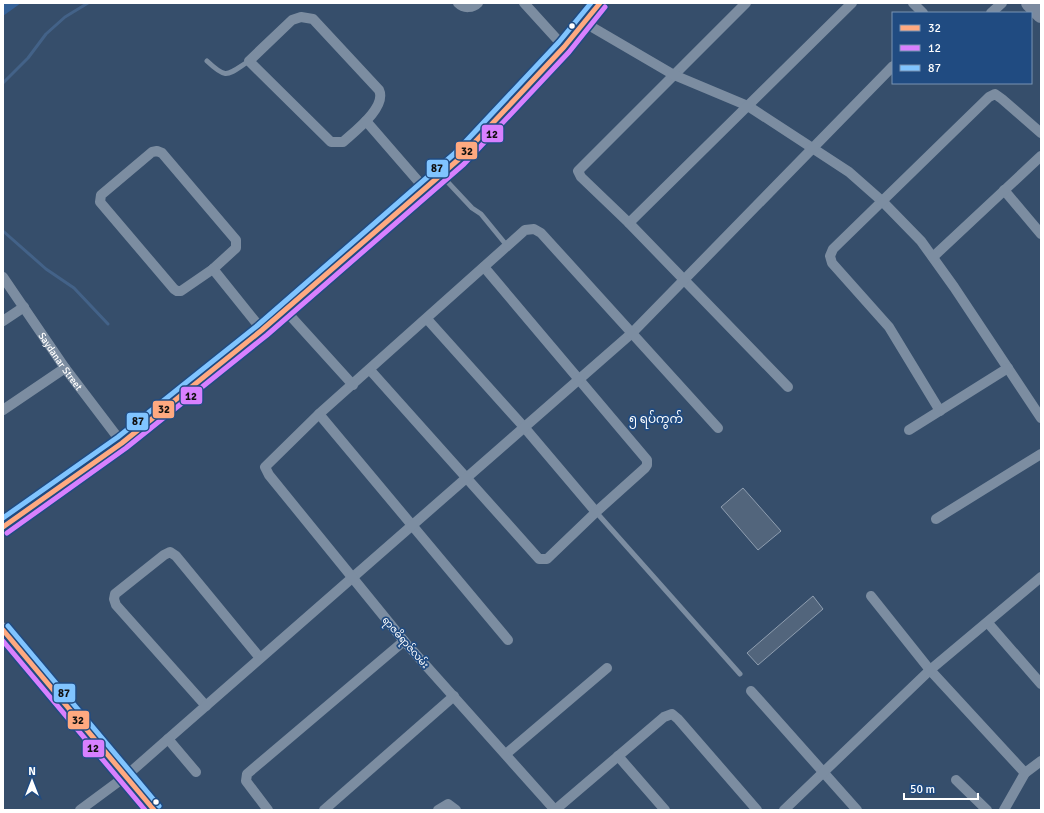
<svg xmlns="http://www.w3.org/2000/svg" width="1044" height="813" font-family="Signika,'Noto Sans Myanmar',sans-serif">
	<rect width="100%" height="100%" fill="#364e6b"/>
	<!-- green -->
	<path fill="#346198" d="M3,3H21L3,16Z"/>
	<g fill="none" stroke-linecap="round" stroke-linejoin="round">
		<!-- stream -->
		<path stroke="#436288" stroke-width="3" d="M3,83L28,58L46,34L65,17L88,3
			M3,231L46,269L74,288L108,324"/>
	</g>
	<!-- building -->
	<path fill="#52657c" stroke="#8f9eb0" d="M743,488L781,531L758,550L721,507Z
		M813,596L823,609L758,665L747,653Z"/>
	<g fill="none" stroke-linecap="round" stroke-linejoin="round">
		<!-- service -->
		<path stroke="#7c8da1" stroke-width="5" d="M207,61C227,80 227,75 249,61
			M442,176L472,208L481,214L508,247
			M596,512L740,674"/>
		<!-- minor -->
		<g stroke="#7c8da1" stroke-width="10">
			<path d="M458,3C464,9 473,8 478,3"/>
			<path d="M524,3L564,47"/>
			<path d="M746,3L578,171L581,177L629,223L788,387"/>
			<path d="M913,3L923,13"/>
			<path d="M991,13L1002,3"/>
			<path d="M301,17L313,19L379,90C387,107 355,131 343,142H331L249,61L292,20Z"/>
			<path d="M585,23L674,75L748,106L849,172L883,202L921,241L954,287L1041,418"/>
			<path d="M366,121L425,189"/>
			<path d="M157,151L162,153L236,240V248L213,269L181,291H177L174,289L100,202L101,195L152,152Z"/>
			<path d="M1004,190L1041,234"/>
			<path d="M629,223L852,3"/>
			<path d="M933,257L1041,156"/>
			<path d="M213,269L262,330"/>
			<path id="s1" d="M3,277L65,368L122,443"/>
			<path d="M285,310L353,385"/>
			<path d="M427,319L524,427L596,512"/>
			<path d="M3,321L24,307"/>
			<path d="M370,370L539,559H547L596,512L645,468L647,465V460L484,267"/>
			<path d="M3,410L65,368"/>
			<path d="M940,411L889,327L832,263L830,256L833,249L989,97L995,94L1002,99L1041,133"/>
			<path d="M319,414L508,640"/>
			<path d="M909,430L1008,368"/>
			<path d="M936,519L1041,454"/>
			<path d="M871,596L930,670L1025,773"/>
			<path d="M988,623L1041,684"/>
			<path d="M751,691L857,810"/>
			<path d="M206,706L116,605L114,599L115,594L164,555L170,552L176,556L260,658"/>
			<path d="M168,739L196,772"/>
			<path d="M506,754L607,668"/>
			<path d="M618,756L665,810"/>
			<path d="M956,780L987,810"/>
			<path d="M80,810L126,776L168,739L632,333L893,66"/>
			<path d="M268,810L246,781L247,774L404,641"/>
			<path d="M324,810L454,696"/>
			<path d="M438,810L448,804L456,810"/>
			<path d="M555,810L404,641L269,475L265,467L319,414L525,230L534,229L541,233L718,428"/>
			<path d="M555,810L664,717L672,714L678,719L757,810"/>
			<path d="M784,810L930,670L1041,577"/>
			<path d="M1004,810L1025,773L1041,761"/>
		</g>
		<!-- secondary -->
		<path stroke="#77899d" stroke-width="15" d="M3,630L154,810"/>
		<!-- primary -->
		<path stroke="#7b8a9f" stroke-width="16" d="M1029,3L1041,15
			M3,527L122,443L262,330L459,159L564,47L600,3"/>
		<!-- bus-1 casing -->
		<g stroke="#204b81" stroke-width="8">
			<path id="bus-1" d="M3,527L122,443L262,330L459,159L564,47L600,3
				M3,630L154,810"/>
		</g>
		<!-- bus-2 casing -->
		<g stroke="#204b81" stroke-width="8">
			<path id="bus-2" d="M7,533L126,448L267,335L464,164L569,52L605,7
				M3,641L145,810"/>
		</g>
		<!-- bus-3 casing -->
		<g stroke="#204b81" stroke-width="8">
			<path id="bus-3" d="M3,518L118,437L258,325L454,154L559,42L591,3
				M8,626L159,806"/>
		</g>
		<!-- bus-1 -->
		<use href="#bus-1" stroke="#ffa980" stroke-width="5"/>
		<!-- bus-2 -->
		<use href="#bus-2" stroke="#d880ff" stroke-width="5"/>
		<!-- bus-3 -->
		<use href="#bus-3" stroke="#80c4ff" stroke-width="5"/>
	</g>
	<!-- markers -->
	<g fill="#fff" stroke="#204b81" stroke-width="1.5">
		<circle cx="572" cy="26" r="3.5"/>
		<circle cx="156" cy="802" r="3.5"/>
	</g>
	<g text-anchor="middle" stroke-width="3.5" stroke-linejoin="round" paint-order="stroke">
		<!-- street labels -->
		<g font-size="10" fill="#fff" stroke="#204b81">
			<text dy="4" stroke="none"><textPath href="#s1" startOffset="102">Saydanar Street</textPath></text>
			<text transform="translate(406 642) rotate(49)" y="4">ရာဇဓိရာဇ်လမ်း</text>
		</g>
		<!-- quarter labels -->
		<g font-size="12" fill="#fff" stroke="#204b81">
			<text x="656" y="423">၅ ရပ်ကွက်</text>
		</g>
	</g>
	<g stroke="#204b81" stroke-width="1.5">
		<rect x="481" y="124" width="23" height="19" rx="4" fill="#d880ff"/>
		<rect x="455" y="141" width="23" height="19" rx="4" fill="#ffa980"/>
		<rect x="426" y="159" width="23" height="19" rx="4" fill="#80c4ff"/>
		<rect x="180" y="386" width="23" height="19" rx="4" fill="#d880ff"/>
		<rect x="152" y="400" width="23" height="19" rx="4" fill="#ffa980"/>
		<rect x="126" y="412" width="23" height="19" rx="4" fill="#80c4ff"/>
		<rect x="53" y="683" width="23" height="20" rx="4" fill="#80c4ff"/>
		<rect x="67" y="710" width="23" height="20" rx="4" fill="#ffa980"/>
		<rect x="82" y="739" width="23" height="19" rx="4" fill="#d880ff"/>
	</g>
	<g font-size="11" text-anchor="middle" font-weight="bold" fill="#111">
		<text x="492" y="138">12</text>
		<text x="467" y="155">32</text>
		<text x="437" y="172">87</text>
		<text x="191" y="400">12</text>
		<text x="164" y="413">32</text>
		<text x="138" y="425">87</text>
		<text x="64" y="697">87</text>
		<text x="78" y="724">32</text>
		<text x="93" y="752">12</text>
	</g>
	<!-- border -->
	<rect width="1044" height="813" fill="none" stroke="#ffffff" stroke-width="8"/>
	<!-- legend -->
	<rect x="892" y="12" width="140" height="72" fill="#204b81" stroke="#7993b3"/>
	<rect x="900" y="25" width="20" height="6" fill="#ffa980" stroke="#7993b3"/>
	<text x="928" y="32" font-size="12" fill="#ffffff">32</text>
	<rect x="900" y="45" width="20" height="6" fill="#d880ff" stroke="#7993b3"/>
	<text x="928" y="52" font-size="12" fill="#ffffff">12</text>
	<rect x="900" y="65" width="20" height="6" fill="#80c4ff" stroke="#7993b3"/>
	<text x="928" y="72" font-size="12" fill="#ffffff">87</text>
	<!-- north arrow -->
	<g transform="translate(32 781)" stroke="#204b81" stroke-width="3" paint-order="stroke">
	<path d="M0-3L7 15L0 10L-7 15Z" fill="#ffffff"/>
	<text y="-6" font-size="11" font-weight="bold" text-anchor="middle" fill="#ffffff">N</text>
	</g>
	<!-- scale -->
	<path d="M904 793v6h74v-6" fill="none" stroke="#ffffff" stroke-width="2"/>
	<text x="910" y="793" font-size="12" fill="#ffffff" stroke="#204b81" stroke-width="3" paint-order="stroke">50 m</text>
</svg>
